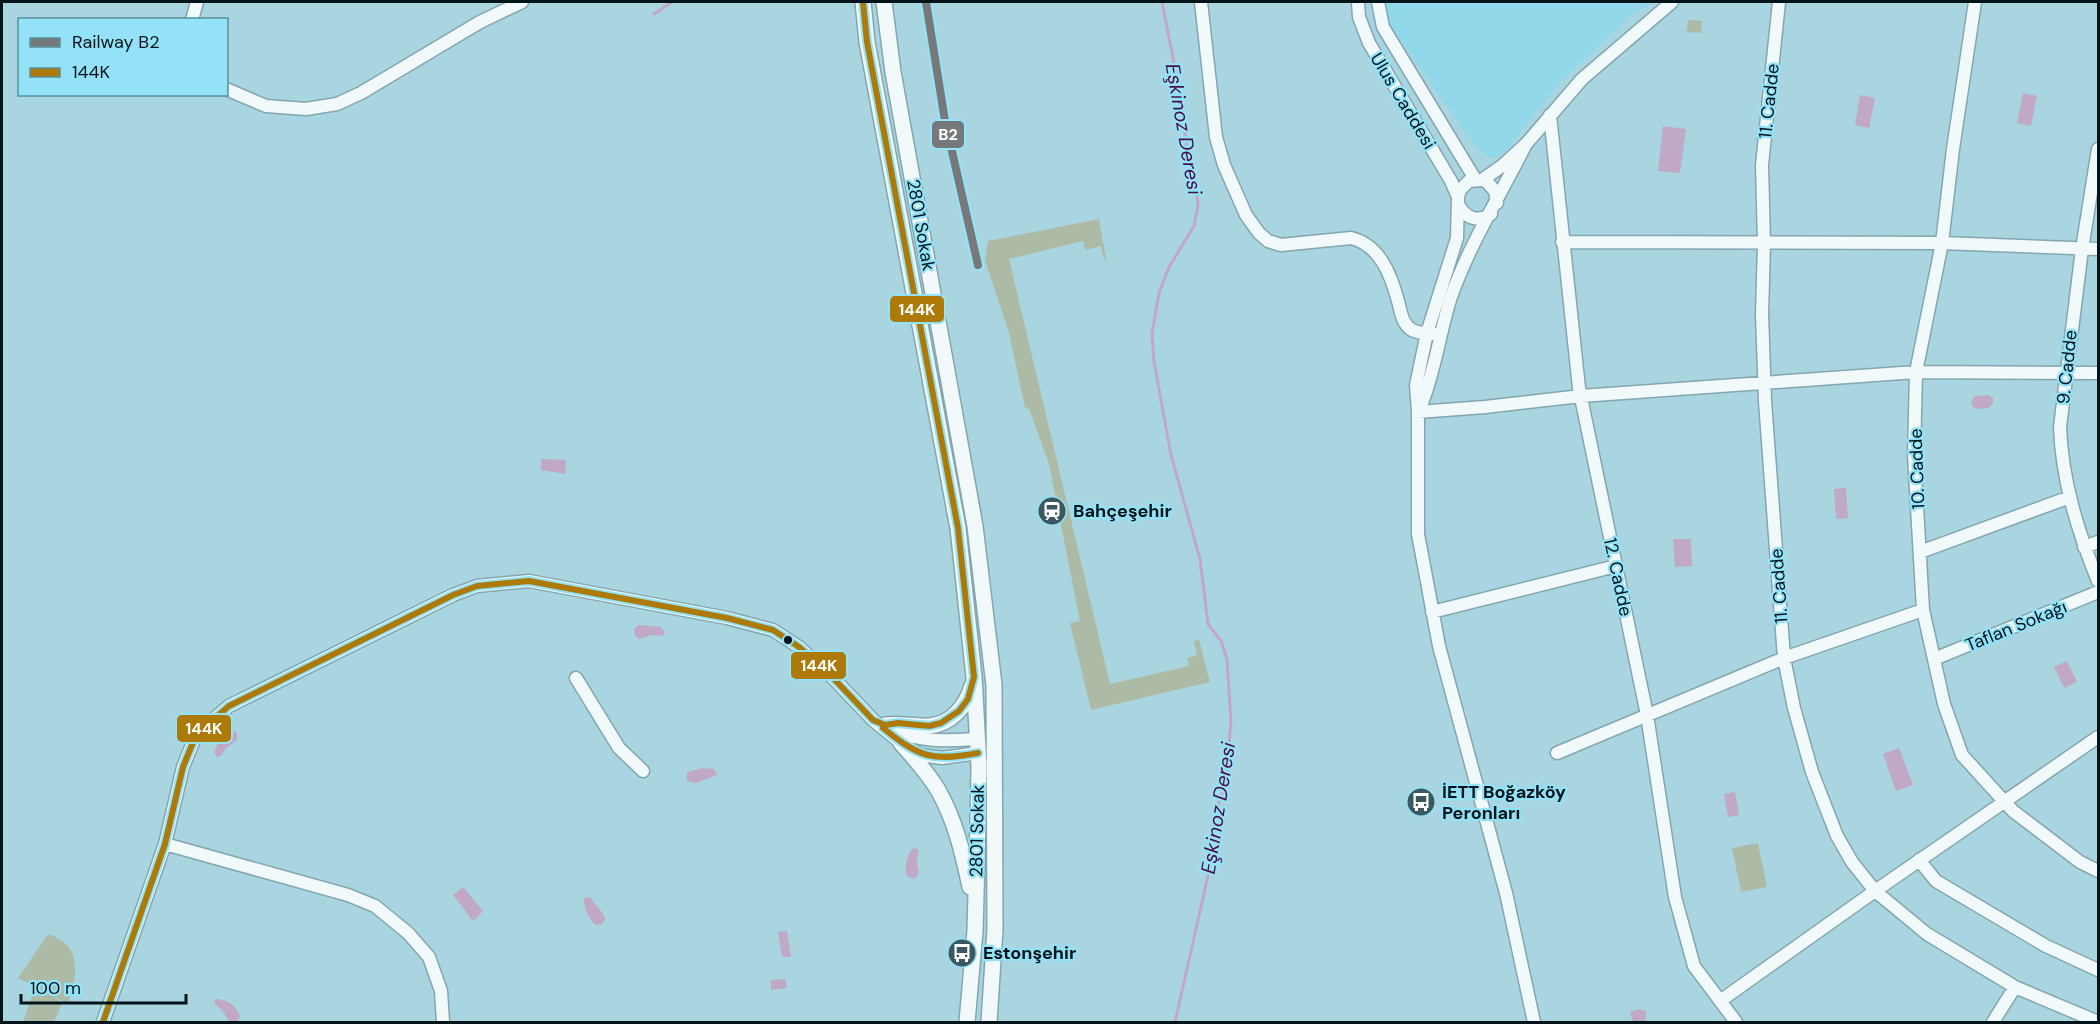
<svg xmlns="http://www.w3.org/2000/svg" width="2100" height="1024" font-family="'DM Sans',sans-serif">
	<rect width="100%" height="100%" fill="#a9d5e1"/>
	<!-- built -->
	<path fill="#92d8eb" d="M1385,2H1653L1631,16L1562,80L1532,116L1512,145L1497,157H1488L1475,146L1394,31L1388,21Z"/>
	<!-- green -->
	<path fill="#adbba6" d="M1688,20L1702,21L1701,33L1687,32Z
		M1099,219L1106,259L1104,260L1101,246L1085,250L1083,241L1009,259L1110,684L1189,666L1187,658L1197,655L1194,641L1199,640L1210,682L1091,710L1070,623L1080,621L1049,464L1029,409L1025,408L1009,333L985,261L988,241Z
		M1758,843L1767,887L1741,892L1732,848Z
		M48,934C84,945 77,977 68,1004L54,997L62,1003L54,1022H23L35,987L18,978Z"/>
	<!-- water -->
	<path fill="#c1a8c7" d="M2023,93L2037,96L2031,126L2017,123Z
		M1860,95L1875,98L1869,128L1855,125Z
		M1663,126L1686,129L1680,173L1658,171Z
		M1988,395L1993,398V403L1989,408L1977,409L1972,406V400L1975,396Z
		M541,459L566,460L565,474L541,470Z
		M1846,488L1848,518L1836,519L1834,489Z
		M1673,539H1691L1692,566L1675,567Z
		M639,625L661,627L665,633L662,636L652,635L639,639L635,636L634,629Z
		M2067,661L2077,682L2064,688L2054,667Z
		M232,730L237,733V740L226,748L221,756L217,757L214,753C217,744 222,733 232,730Z
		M1899,748L1913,785L1896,791L1883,754Z
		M703,768L714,769L717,775L696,783L687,781V772Z
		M1735,792L1739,815L1728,817L1724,794Z
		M913,848L918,849C919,854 917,857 917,863C918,870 921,874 914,879L908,877C903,869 907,855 913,848Z
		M463,887L483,911L473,921L453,895Z
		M587,897L591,898C595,906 604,911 605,920L602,924L596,925C589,920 584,908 584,899Z
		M787,931L791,957H782L778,932Z
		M785,979L787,988L771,990V980Z
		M216,999C226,998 238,1007 240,1017L237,1022C228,1023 228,1018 223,1012C220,1007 216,1007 214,1001Z
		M1639,1009L1646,1011V1018L1644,1022H1633L1630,1012Z"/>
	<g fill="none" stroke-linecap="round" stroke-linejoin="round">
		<!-- stream -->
		<path stroke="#c1a8c7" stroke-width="3" d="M1162,2L1181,99L1188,156L1195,179L1198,205L1194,226L1169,267L1159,293L1152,334L1154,362L1171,455L1200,559L1208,624L1221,641L1227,659L1231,721L1226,784L1214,816L1210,867L1175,1022
			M654,14L672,2"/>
		<!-- minor casing -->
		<g stroke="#83a6b0" stroke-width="15">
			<path id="minor" d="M1201,2L1216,137L1224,165L1246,215L1259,233L1268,241L1281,245L1351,238C1380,245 1391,275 1398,301C1401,312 1402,324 1412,330C1419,334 1432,333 1439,335
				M1358,2L1359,17L1369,43L1451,181L1458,197
				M1378,2L1383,27L1475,179
				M1779,2L1762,165L1764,244L1762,314L1765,401L1784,658L1794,708L1812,772L1837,836L1852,862L1875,891L1927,934L2015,987L2098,1022
				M1975,2L1953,149L1942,243L1916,372L1914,455L1923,610L1944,704L1962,755L2013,811L2080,862L2098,871
				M192,20L197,2
				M226,89L266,106L306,109L337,104L361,93L480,22L522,2
				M1550,115L1579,388L1647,715L1675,897L1694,966L1736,1022
				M2098,149L2082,249L2060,427C2062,481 2078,532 2098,581
				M1482,180L1502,166L1526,144L1582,79L1672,2
				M1497,203L1495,191L1487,182L1482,180L1469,181L1460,190L1458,197L1457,238L1427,333L1416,385L1418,412V534L1439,646L1506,893L1534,1022
				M1458,204C1465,218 1477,223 1491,214
				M1562,242L1942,243L2098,249
				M1420,408C1435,373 1439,334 1451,297C1470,243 1501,194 1526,144
				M1418,412L1485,407L1581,396L1916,372L2098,373
				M2084,547L2098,542
				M1920,552L2070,497
				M1432,612L1616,566
				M1934,659L2098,592
				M576,678L619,748L643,771
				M891,728C919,743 946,741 977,739
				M1557,753L1784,658L1923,610
				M165,844L348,895L375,906L408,933L429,957L441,991L443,1022
				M1919,860L1936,881L2046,946L2098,970
				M1720,1001L1875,891L2098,737
				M103,1022L165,844L183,767L194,740L208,724L229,706L453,595L477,586L529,581L727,618L773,630L799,647L835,680L873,720L901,743L920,755L942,758L978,753
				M1993,1022L2015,987"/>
		</g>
		<!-- major casing -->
		<g stroke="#83a6b0" stroke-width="18">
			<path id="major" d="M863,2L867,42L958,528L974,677L979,766L978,822L975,931L967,1022
				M884,2L893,72L975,526L994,685L995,929L989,1022
				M885,725C900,723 914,727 929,726C952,724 966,706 972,686
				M901,743C914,758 928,773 938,790C955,820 963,853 970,887"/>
		</g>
		<!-- minor -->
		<use href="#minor" stroke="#f2f9fa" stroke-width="12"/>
		<!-- major -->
		<use href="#major" stroke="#f2f9fa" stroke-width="15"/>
		<!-- bus-1 casing -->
		<g stroke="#93e2f7" stroke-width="10">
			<path id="bus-1" d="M883,728C919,757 932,762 978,753
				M103,1022L165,844L183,767L194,740L208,724L229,706L453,595L477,586L529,581L727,618L773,630L799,647L835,680L873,720L885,725L898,723L929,726L941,723L959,711L968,699L974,677L958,528L867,42L863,2"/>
		</g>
		<!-- bus-1 -->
		<use href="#bus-1" stroke="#ad7a08" stroke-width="6"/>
		<!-- rail-1 casing -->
		<g stroke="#93e2f7" stroke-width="12">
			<path id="rail-1" d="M926,2L945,121L978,265"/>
		</g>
		<!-- rail-1 -->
		<use href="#rail-1" stroke="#77787c" stroke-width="8"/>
	</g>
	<!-- icons -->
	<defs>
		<g id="station-disc" transform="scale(1.5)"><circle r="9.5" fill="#3b5860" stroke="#93e2f7"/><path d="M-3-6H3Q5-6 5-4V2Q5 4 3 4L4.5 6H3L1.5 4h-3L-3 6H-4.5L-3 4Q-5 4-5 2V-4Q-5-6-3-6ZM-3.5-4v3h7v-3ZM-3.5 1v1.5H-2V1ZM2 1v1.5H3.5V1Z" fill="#fff"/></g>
		<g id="bus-disc" transform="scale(1.5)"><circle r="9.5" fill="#3b5860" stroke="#93e2f7"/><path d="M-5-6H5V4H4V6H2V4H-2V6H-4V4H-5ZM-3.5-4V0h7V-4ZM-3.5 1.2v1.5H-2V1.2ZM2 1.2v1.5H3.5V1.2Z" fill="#fff"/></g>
	</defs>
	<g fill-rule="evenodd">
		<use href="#station-disc" x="1052" y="511"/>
		<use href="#bus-disc" x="1421" y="802"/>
		<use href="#bus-disc" x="962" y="953"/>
	</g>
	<!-- markers -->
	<circle fill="#00141a" stroke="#93e2f7" stroke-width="2" cx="788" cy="640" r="5"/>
	<g text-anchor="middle" stroke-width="4.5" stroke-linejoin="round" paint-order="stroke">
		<!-- street labels -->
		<g font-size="18" fill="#00141a" stroke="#93e2f7">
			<text transform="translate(1403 101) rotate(59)" y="6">Ulus Caddesi</text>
			<text transform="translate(1769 101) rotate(-84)" y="6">11. Cadde</text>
			<text transform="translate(921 225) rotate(80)" y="6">2801 Sokak</text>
			<text transform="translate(2067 367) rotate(-84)" y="6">9. Cadde</text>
			<text transform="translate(1917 469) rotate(-92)" y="6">10. Cadde</text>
			<text transform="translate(1618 577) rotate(78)" y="6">12. Cadde</text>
			<text transform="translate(1779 586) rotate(-94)" y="6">11. Cadde</text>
			<text transform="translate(2016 626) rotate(-22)" y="6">Taflan Sokağı</text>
			<text transform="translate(977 831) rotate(-89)" y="6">2801 Sokak</text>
		</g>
		<!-- poi labels -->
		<g font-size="18" font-weight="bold" fill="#00141a" stroke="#93e2f7" text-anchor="start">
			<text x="1073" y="517">Bahçeşehir</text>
			<text x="1442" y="798">İETT Boğazköy<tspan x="1442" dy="21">Peronları</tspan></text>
			<text x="983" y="959">Estonşehir</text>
		</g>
		<!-- water labels -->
		<g font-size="20" font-style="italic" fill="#4e0d41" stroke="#93e2f7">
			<text transform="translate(1184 129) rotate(80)" y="7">Eşkinoz Deresi</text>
			<text transform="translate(1218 808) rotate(-81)" y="7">Eşkinoz Deresi</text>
		</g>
	</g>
	<g stroke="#93e2f7" stroke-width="2">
		<rect x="931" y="120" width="34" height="29" rx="6" fill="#77787c"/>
		<rect x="889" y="295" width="56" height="28" rx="6" fill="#ad7a08"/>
		<rect x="790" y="651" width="57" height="29" rx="6" fill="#ad7a08"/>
		<rect x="176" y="714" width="56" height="29" rx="6" fill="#ad7a08"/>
	</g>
	<g font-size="16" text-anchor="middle" font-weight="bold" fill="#fff">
		<text x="948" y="140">B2</text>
		<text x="917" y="315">144K</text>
		<text x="819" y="671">144K</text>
		<text x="204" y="734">144K</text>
	</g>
	<!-- border -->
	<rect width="2100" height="1024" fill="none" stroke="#00141a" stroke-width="6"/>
	<!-- legend -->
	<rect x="18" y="18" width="210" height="78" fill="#93e2f7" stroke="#58909f" stroke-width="1.5"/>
	<rect x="30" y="38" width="30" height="9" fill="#77787c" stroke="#58909f" stroke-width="1.5"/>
	<text x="72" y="48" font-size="18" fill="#00141a">Railway B2</text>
	<rect x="30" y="68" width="30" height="9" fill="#ad7a08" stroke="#58909f" stroke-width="1.5"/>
	<text x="72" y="78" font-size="18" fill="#00141a">144K</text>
	<!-- scale -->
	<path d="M21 994v9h165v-9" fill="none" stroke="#00141a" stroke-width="3"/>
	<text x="30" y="994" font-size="18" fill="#00141a" stroke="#93e2f7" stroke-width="4.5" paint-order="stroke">100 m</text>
</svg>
